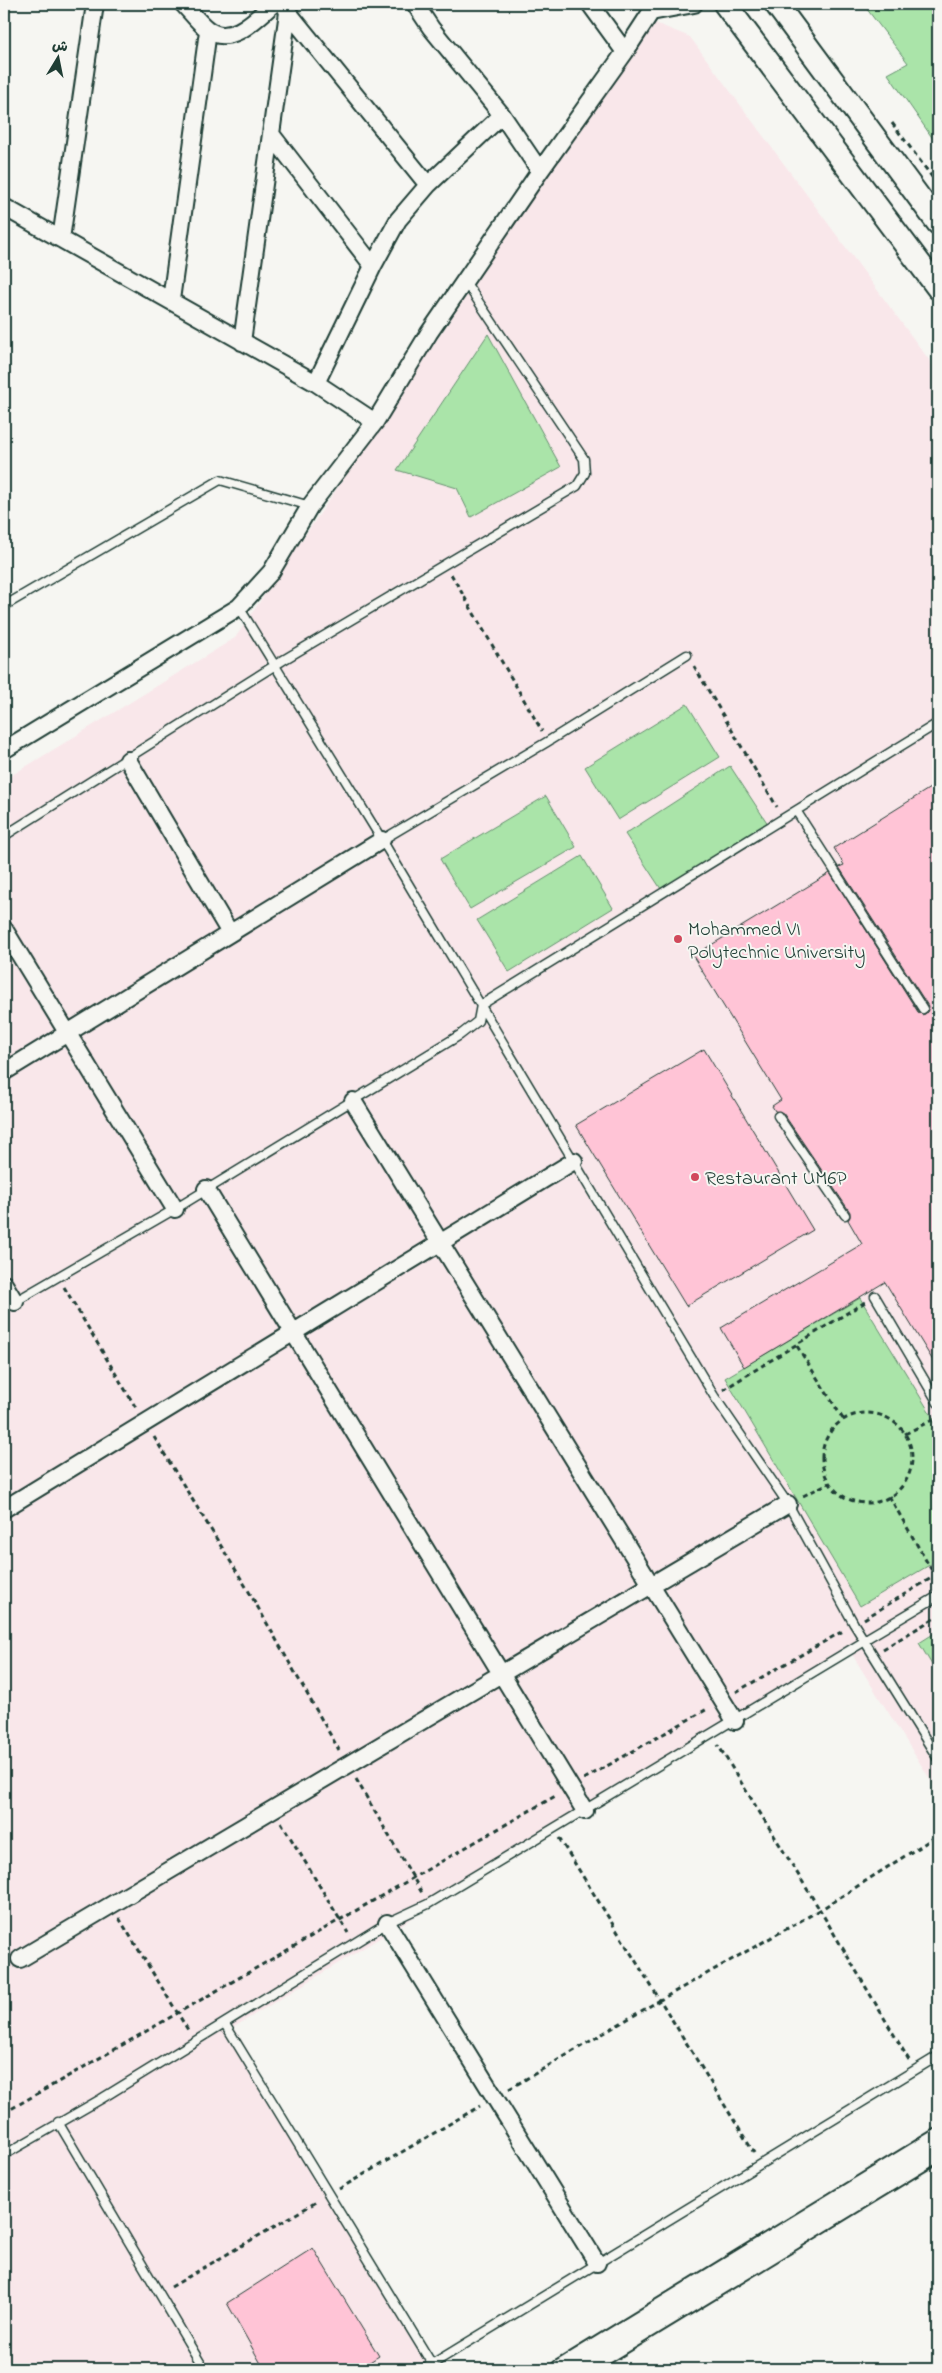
<svg xmlns="http://www.w3.org/2000/svg" width="942" height="2373" font-family="'Indie Flower','Playpen Sans Arabic',sans-serif">
	<rect width="100%" height="100%" fill="#f6f6f2"/>
	<filter id="ink" filterUnits="userSpaceOnUse"><feTurbulence type="fractalNoise" baseFrequency=".02" numOctaves="2"/><feDisplacementMap in="SourceGraphic" scale="10" xChannelSelector="R" yChannelSelector="G"/><feConvolveMatrix kernelMatrix="1 2 1 2 8 2 1 2 1" color-interpolation-filters="sRGB"/></filter>
	<g filter="url(#ink)">
		<!-- built -->
		<path fill="#f9e7ea" d="M650,21L690,37L938,372V1792L850,1651L234,2027L435,2369H4V780L235,638L364,449Z"/>
		<!-- green -->
		<path fill="#aae4a9" stroke="#64906e" d="M863,4H938V146L888,74L908,63Z
			M488,334L561,467L471,517L457,488L397,470Z
			M687,704L720,757L618,820L585,767Z
			M730,766L768,824L663,892L625,834Z
			M546,796L576,847L470,909L440,859Z
			M582,856L613,908L509,972L477,920Z
			M860,1298L938,1426V1560L860,1606L725,1378Z
			M938,1631V1675L919,1643Z"/>
		<!-- building -->
		<path fill="#ffc4d6" stroke="#1f3d34" d="M938,783V1369L885,1282L744,1367L721,1328L862,1244L848,1220L850,1217V1212L783,1113L775,1111L772,1106L781,1100L693,956L830,873L918,1012L923,1015L926,1013L928,1006L839,867L844,865L834,848Z
			M704,1049L813,1230L686,1306L576,1125Z
			M313,2248L379,2356L359,2369H264L227,2303Z"/>
		<g fill="none" stroke-linecap="round" stroke-linejoin="round">
			<!-- lane casing -->
			<g stroke="#1f3d34" stroke-width="11">
				<path id="lane" d="M4,606L220,480L310,506
					M239,607L382,840L714,1396L788,1504L854,1624L938,1759
					M797,812L923,1009
					M4,836L285,659L577,486L585,473L584,459L466,283
					M382,840L547,742L687,655
					M778,1116L845,1215
					M875,1296L938,1403
					M4,1308L175,1209L460,1035L478,1021L481,1005L938,723
					M864,1640L938,1596
					M225,2024L435,2369
					M58,2122L204,2369
					M4,2155L101,2099L387,1923L428,1904L865,1641
					M424,2369L938,2056"/>
			</g>
			<!-- street casing -->
			<g stroke="#1f3d34" stroke-width="20">
				<path id="street" d="M183,4C191,12 198,22 207,29C230,48 257,18 273,4
					M415,4L431,28L502,115L540,171
					M590,4L625,52
					M285,6L288,12L428,185
					M651,12L694,4
					M271,134L373,266
					M4,207L316,383L375,422
					M61,239L95,4
					M171,300L208,31
					M242,342L288,12
					M316,383L373,266L398,220L428,185L502,115
					M4,750L239,607L271,572L310,506L375,422L429,333L540,171L625,52L651,12L654,4
					M128,760L230,933
					M4,929L175,1209
					M4,1072L382,840
					M353,1101L735,1721
					M206,1189L585,1811
					M4,1284L15,1302
					M4,1509L574,1161
					M387,1923L597,2263
					M20,1959L788,1504
					M559,2369L938,2137
					M584,2369L938,2153"/>
			</g>
			<!-- secondary casing -->
			<g stroke="#1f3d34" stroke-width="26">
				<path id="secondary" d="M725,4L938,288
					M776,4L938,223"/>
			</g>
			<!-- path -->
			<path stroke="#1f3d34" stroke-width="3" stroke-dasharray="5 4" stroke-linecap="butt" d="M892,123L938,185
				M451,574L542,731
				M694,666L777,807
				M64,1287L136,1408
				M797,1346L843,1419
				M723,1390L865,1302
				M822 1458a45 45 0 1 1 90 0a45 45 0 1 1-90 0Z
				M905,1434L938,1417
				M154,1437L248,1590L339,1750
				M803,1496L829,1483
				M889,1496L935,1576
				M864,1619L938,1574
				M883,1649L938,1616
				M736,1692L843,1631
				M356,1779L422,1893
				M584,1779L709,1708
				M281,1822L348,1933
				M559,1838L660,2000L820,1910L718,1745
				M119,1918L188,2030
				M909,2060L820,1910L938,1835
				M509,2089L660,2000L754,2153
				M4,2113L557,1795
				M339,2189L480,2106
				M171,2287L318,2201"/>
			<!-- lane -->
			<use href="#lane" stroke="#f6f6f2" stroke-width="8"/>
			<!-- street -->
			<use href="#street" stroke="#f6f6f2" stroke-width="16"/>
			<!-- secondary -->
			<use href="#secondary" stroke="#f6f6f2" stroke-width="22"/>
		</g>
	</g>
	<!-- markers -->
	<g fill="#d1495b" stroke="#f6f6f2" stroke-width="2">
		<circle cx="678" cy="939" r="5"/>
		<circle cx="695" cy="1177" r="5"/>
	</g>
	<g text-anchor="middle" stroke-width="4" stroke-linejoin="round" paint-order="stroke">
		<!-- poi labels -->
		<g font-size="20" fill="#1f3d34" stroke="#f6f6f2" text-anchor="start">
			<text x="688" y="935">Mohammed VI<tspan x="688" dy="23">Polytechnic University</tspan></text>
			<text x="705" y="1184">Restaurant UM6P</text>
		</g>
	</g>
	<!-- margin -->
	<rect width="942" height="2373" fill="none" stroke="#f6f6f2" stroke-width="20"/>
	<rect x="10" y="10" width="922" height="2353" fill="none" stroke="#1f3d34" stroke-width="2" filter="url(#ink)"/>
	<!-- north arrow -->
	<g transform="translate(58 58) rotate(10)" stroke="#f6f6f2" stroke-width="4" paint-order="stroke">
	<path d="M0-4L9 19L0 12L-9 19Z" fill="#1f3d34"/>
	<text y="-8" font-size="14" font-weight="bold" text-anchor="middle" fill="#1f3d34">ش</text>
	</g>
</svg>
